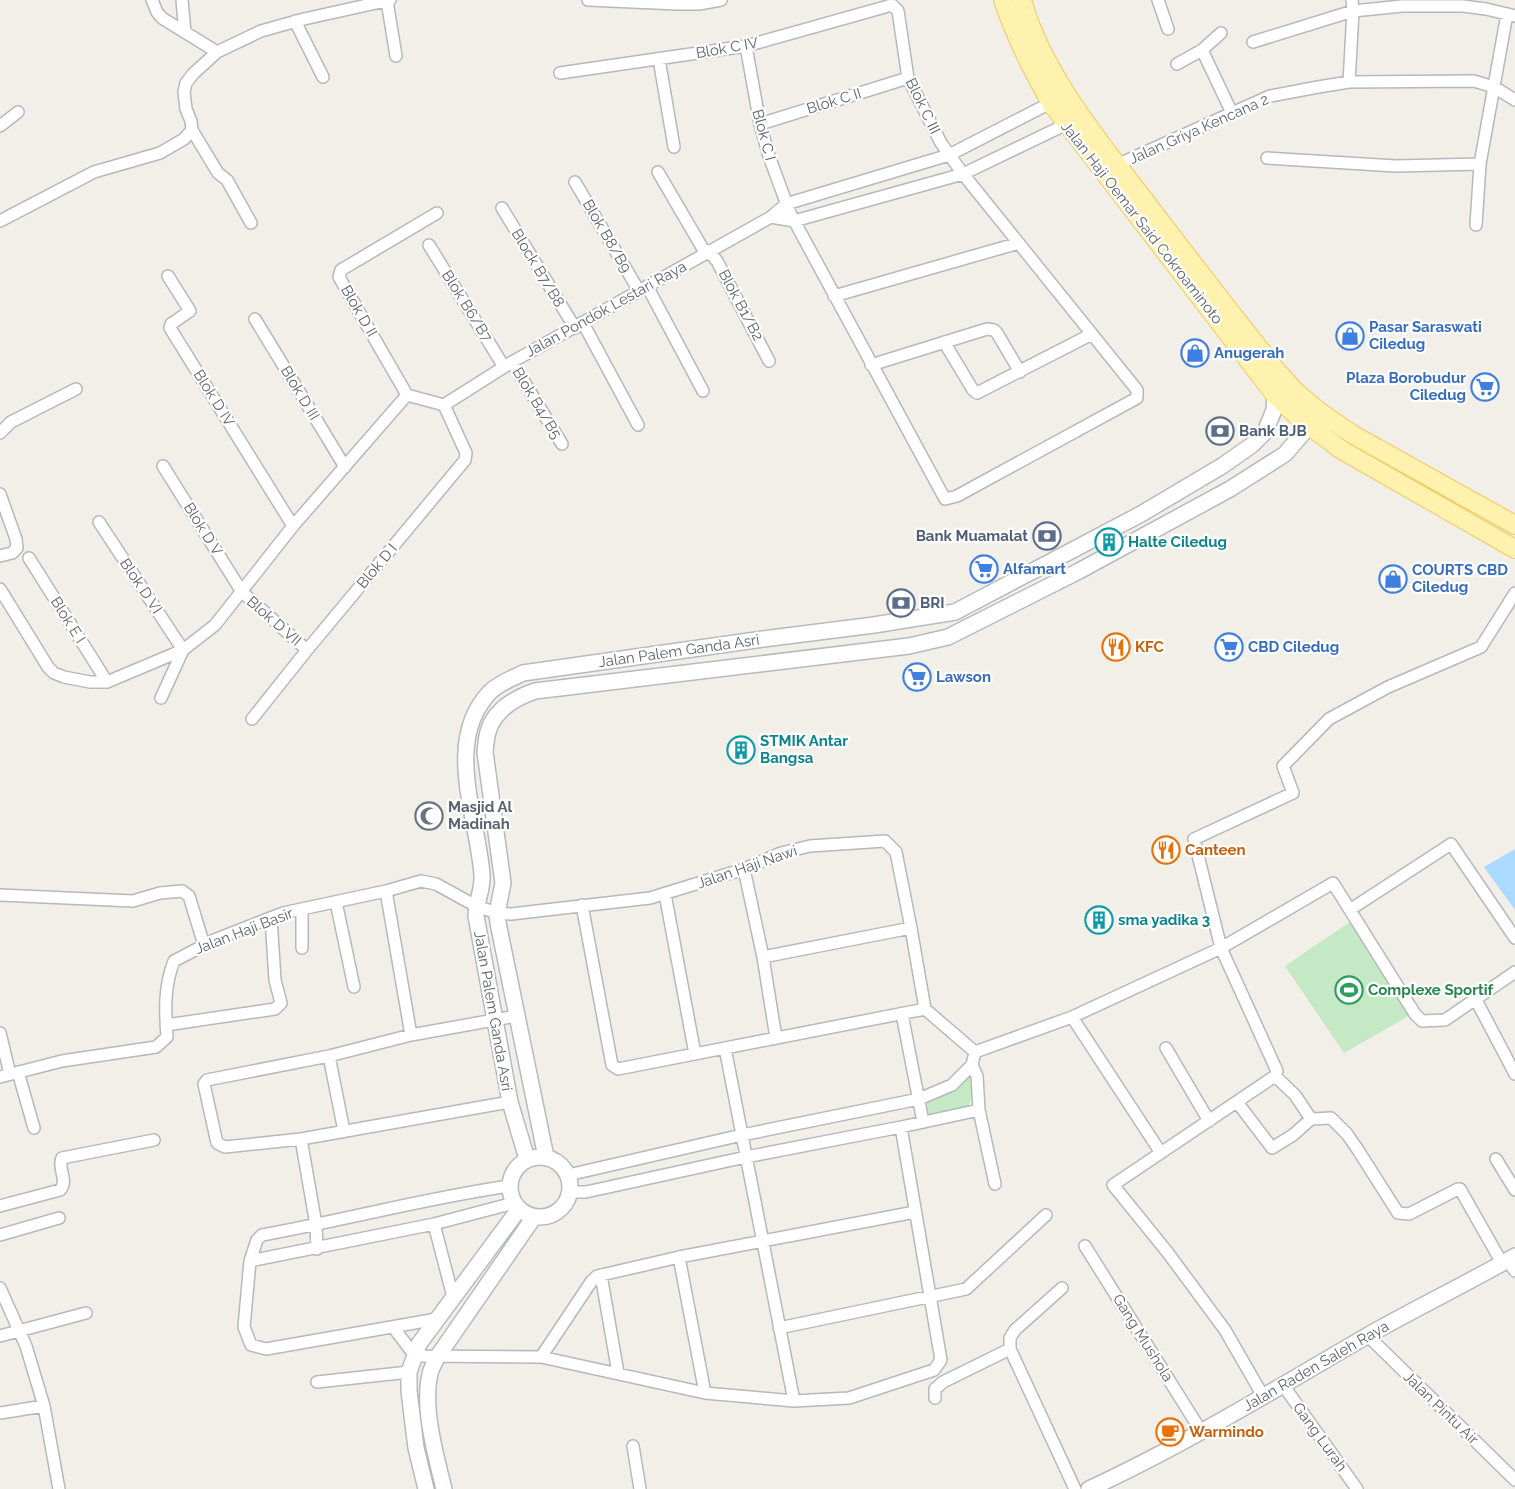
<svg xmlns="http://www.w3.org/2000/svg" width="1515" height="1489" font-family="Raleway,sans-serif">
	<rect width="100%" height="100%" fill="#f1efe8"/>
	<!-- green -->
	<path fill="#c5e8c5" d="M1350,922L1412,1014L1344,1053L1285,966Z
		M970,1070L975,1089L967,1110L924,1120L920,1100Z"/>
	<!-- water -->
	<path fill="#aadaff" d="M1515,849V910L1484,867Z"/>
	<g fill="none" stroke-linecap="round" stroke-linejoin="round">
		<!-- street casing -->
		<g stroke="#b5b8bc" stroke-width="14">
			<path id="street" d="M152,0L157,12L162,18L217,52
				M182,0L185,32
				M588,0L677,4H699L721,0
				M1158,0L1168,29
				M387,1L396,56
				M295,21L323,77
				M1253,42L1353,11L1402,6H1463L1486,9L1515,16
				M1202,50L1232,113
				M659,59L674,147
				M1177,64L1202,50L1221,33
				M560,73L746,46L892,5L898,11L908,78L941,143L963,174L1137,390V398L957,496L945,499L790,213L769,156L760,124L746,46
				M1349,82L1353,11L1352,0
				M760,124L908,78
				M0,126L18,112
				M192,130L218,173L227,180L251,223
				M1267,158L1396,166L1480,164
				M1117,165L1270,96L1318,87L1349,82L1474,81L1494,87L1515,100
				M658,172L703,249L709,252L717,261L769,361
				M575,182L639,291
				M502,208L575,328
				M771,217L794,221L963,174L1071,122
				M0,221L94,172L160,153L184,139L192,130L191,121L186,109L184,92L186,83L193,74L217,52L261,31L304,19L390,0
				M1476,225L1480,164L1507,14
				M429,245L504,367
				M168,276L190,311L171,324L170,328L293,526
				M647,286L703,391
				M834,296L1019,243
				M255,319L345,467
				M583,323L638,425
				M944,342L973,390L977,393L1092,334
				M512,362L562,444
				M871,365L987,329L994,330L997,333L1020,372
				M407,395L339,277L341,270L437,213
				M407,395L444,405
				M444,405L512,362L771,217L786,204L949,155L1056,100
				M0,433L11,422L76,389
				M163,466L242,592L307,650
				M0,494L16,539L17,548L12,553L0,556
				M29,558L107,682
				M0,589L48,667L54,673L64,677L90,682H107L183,650L99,522
				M161,698L183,650L215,625L293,526L407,395
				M252,719L307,650L465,460L466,453L444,405
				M744,869L763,957L776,1038
				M386,891L411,1035
				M665,894L695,1054
				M0,895L133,901L160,893L182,891L189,896L204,945
				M336,902L354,987
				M582,905L612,1065L618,1069L925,1009
				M302,909V948
				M1351,909L1451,844L1515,938
				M763,957L911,928
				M1476,1000L1515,1074
				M925,1009L975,1052
				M902,1014L923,1122
				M1072,1017L1161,1153
				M166,1025L275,1009L281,1003L275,980L271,918
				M0,1033L10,1074
				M725,1048L794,1401
				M1166,1048L1209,1121
				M329,1056L344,1131
				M18,1072L34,1128
				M1275,1076L1277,1071L1221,948L1194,839L1293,793L1283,766L1329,719L1388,687L1481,647L1515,593
				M1275,1076L1295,1095L1311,1119L1331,1118L1347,1134L1358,1150L1398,1213L1409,1214L1458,1189H1460L1502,1263
				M0,1077L62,1061L156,1047L167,1037C165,1010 164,986 174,961L214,940L283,913L386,891L421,881L436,884L476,906L497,913L511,914L650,898L744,869L781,853L810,846L885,841L896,852L911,928L925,1009
				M510,1102L301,1139L225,1147L217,1143L204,1084L207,1080L329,1056L411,1035L516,1016
				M1237,1102L1272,1148L1293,1135L1311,1119
				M979,1110L995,1184
				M301,1139L316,1225L317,1249
				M1496,1159L1515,1190
				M568,1175L742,1135L919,1099L952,1085L972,1065
				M570,1192H586L746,1157L901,1127L979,1110L977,1076L972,1065L975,1052L1072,1017L1221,948L1333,883L1415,1014L1422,1021L1445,1020L1515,972
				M0,1206L60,1190C69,1181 57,1168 62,1158L154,1140
				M434,1224L453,1297
				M0,1235L59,1218
				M1085,1246L1201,1431
				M679,1257L705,1393
				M1507,1260L1515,1271
				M250,1261L434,1224L514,1203
				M601,1275L618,1373
				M0,1288L26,1346L44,1406L59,1489
				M437,1319L266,1349L251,1345L244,1327L250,1261L257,1240L262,1235C345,1220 426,1198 509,1186
				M393,1327L415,1356L541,1357L705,1393L794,1401L849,1398L934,1370L941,1360L901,1127
				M779,1328L966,1289L1046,1215
				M0,1336L86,1313
				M1368,1336L1515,1480
				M1010,1349V1338L1015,1330L1062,1288
				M541,1357L591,1282L597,1276L679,1257L915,1212
				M317,1382L409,1372
				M1283,1385L1357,1489
				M1263,1396L1225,1330L1168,1253L1113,1185L1275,1076
				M935,1398V1389L943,1382L1010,1349L1075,1489
				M0,1413L44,1406
				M633,1446L640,1489"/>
		</g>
		<!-- secondary casing -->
		<g stroke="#b6babf" stroke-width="18">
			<path id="secondary" d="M510 1187a30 30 0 1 1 60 0a30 30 0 1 1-60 0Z
				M546,1157L498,923L497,913L503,883L485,752C486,745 486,738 488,732C494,710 515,698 535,691L909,646L948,637L1079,571L1230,489L1285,454L1316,418
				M527,1159L510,1102L476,916C476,902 483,889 482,875C478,817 443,741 490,692C499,683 511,679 523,673L763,639L874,625L955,612L1141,514L1222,466L1252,445L1265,432L1274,410L1275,395
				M426,1489L416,1448L409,1391V1372L419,1344L519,1209
				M444,1489C436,1456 422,1408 430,1374C431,1368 435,1362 438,1356L534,1217
				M1089,1489C1184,1445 1274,1390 1365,1337C1414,1309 1466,1284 1515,1256"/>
		</g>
		<!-- primary casing -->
		<g stroke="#f2c960" stroke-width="20">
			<path id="primary" d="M1003,0C1015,36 1032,70 1051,103L1275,395L1298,417L1340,449L1515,549
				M1022,0C1042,72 1097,139 1142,197C1186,255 1231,313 1277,371L1297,393L1320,412L1352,434L1515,525"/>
		</g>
		<!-- street -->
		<use href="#street" stroke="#fff" stroke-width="11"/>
		<!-- secondary -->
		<use href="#secondary" stroke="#fff" stroke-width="15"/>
		<!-- primary -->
		<use href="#primary" stroke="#fff2af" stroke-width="18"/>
	</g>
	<!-- icons -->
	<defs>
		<g id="shop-ring" transform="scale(1.4375)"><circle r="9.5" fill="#fff" stroke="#3f7fe0" stroke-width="1.5"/><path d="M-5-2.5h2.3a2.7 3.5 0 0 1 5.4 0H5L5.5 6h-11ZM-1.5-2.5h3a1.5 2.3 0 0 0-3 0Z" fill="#3f7fe0"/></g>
		<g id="supermarket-ring" transform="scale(1.4375)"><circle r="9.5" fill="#fff" stroke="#3f7fe0" stroke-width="1.5"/><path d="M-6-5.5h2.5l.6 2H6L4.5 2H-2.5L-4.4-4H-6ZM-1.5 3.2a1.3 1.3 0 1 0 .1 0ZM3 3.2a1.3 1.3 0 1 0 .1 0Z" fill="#3f7fe0"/></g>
		<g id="bank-ring" transform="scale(1.4375)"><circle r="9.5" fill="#fff" stroke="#5c6f8a" stroke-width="1.5"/><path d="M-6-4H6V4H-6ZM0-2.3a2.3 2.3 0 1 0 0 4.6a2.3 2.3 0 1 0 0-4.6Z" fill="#5c6f8a"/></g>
		<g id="building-ring" transform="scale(1.4375)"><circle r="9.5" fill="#fff" stroke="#0f9aa8" stroke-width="1.5"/><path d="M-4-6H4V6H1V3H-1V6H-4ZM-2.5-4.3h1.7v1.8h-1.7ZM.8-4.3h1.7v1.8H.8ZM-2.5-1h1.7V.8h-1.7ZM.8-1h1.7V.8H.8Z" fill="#0f9aa8"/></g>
		<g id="restaurant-ring" transform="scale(1.4375)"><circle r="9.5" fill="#fff" stroke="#e8710a" stroke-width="1.5"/><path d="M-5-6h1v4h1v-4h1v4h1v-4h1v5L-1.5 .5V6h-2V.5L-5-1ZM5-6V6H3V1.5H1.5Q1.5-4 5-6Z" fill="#e8710a"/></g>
		<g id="mosque-ring" transform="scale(1.4375)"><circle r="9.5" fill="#fff" stroke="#6b7280" stroke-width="1.5"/><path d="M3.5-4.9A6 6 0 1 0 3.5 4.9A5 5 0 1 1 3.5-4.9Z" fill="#6b7280"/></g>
		<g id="stadium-ring" transform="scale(1.4375)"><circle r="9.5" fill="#fff" stroke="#2e9e5b" stroke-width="1.5"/><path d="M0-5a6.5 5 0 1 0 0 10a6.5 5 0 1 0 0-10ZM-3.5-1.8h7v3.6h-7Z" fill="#2e9e5b"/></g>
		<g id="cafe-ring" transform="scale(1.4375)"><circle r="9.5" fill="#fff" stroke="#e8710a" stroke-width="1.5"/><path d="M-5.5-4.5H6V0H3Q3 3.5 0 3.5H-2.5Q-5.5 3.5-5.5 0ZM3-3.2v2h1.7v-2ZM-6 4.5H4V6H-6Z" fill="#e8710a"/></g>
	</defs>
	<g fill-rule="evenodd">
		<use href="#shop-ring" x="1350" y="336"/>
		<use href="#shop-ring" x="1195" y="353"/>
		<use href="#supermarket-ring" x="1485" y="387"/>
		<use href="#bank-ring" x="1220" y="431"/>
		<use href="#bank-ring" x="1047" y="536"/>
		<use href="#building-ring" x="1109" y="542"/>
		<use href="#supermarket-ring" x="984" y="569"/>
		<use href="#shop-ring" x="1393" y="579"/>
		<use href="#bank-ring" x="901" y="603"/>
		<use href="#restaurant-ring" x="1116" y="647"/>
		<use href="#supermarket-ring" x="1229" y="647"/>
		<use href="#supermarket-ring" x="917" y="677"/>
		<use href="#building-ring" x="741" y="750"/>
		<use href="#mosque-ring" x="429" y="816"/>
		<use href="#restaurant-ring" x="1166" y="850"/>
		<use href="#building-ring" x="1099" y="920"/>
		<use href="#stadium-ring" x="1349" y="990"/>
		<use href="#cafe-ring" x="1170" y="1432"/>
	</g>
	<g text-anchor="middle" stroke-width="4.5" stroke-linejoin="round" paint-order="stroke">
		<!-- street labels -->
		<g font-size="15" fill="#5f6368" stroke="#fff">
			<text transform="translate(727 48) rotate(-10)" y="5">Blok C IV</text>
			<text transform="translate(834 101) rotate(-17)" y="5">Blok C II</text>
			<text transform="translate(923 106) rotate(64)" y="5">Blok C III</text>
			<text transform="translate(1199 129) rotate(-24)" y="5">Jalan Griya Kencana 2</text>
			<text transform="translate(764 135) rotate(75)" y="5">Blok C I</text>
			<text transform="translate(1142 223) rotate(52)" y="5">Jalan Haji Oemar Said Cokroaminoto</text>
			<text transform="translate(607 236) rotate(60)" y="5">Blok B8/B9</text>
			<text transform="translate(538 268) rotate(59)" y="5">Block B7/B8</text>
			<text transform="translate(741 305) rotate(62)" y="5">Blok B1/B2</text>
			<text transform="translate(467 306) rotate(58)" y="5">Blok B6/B7</text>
			<text transform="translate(606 309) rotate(-29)" y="5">Jalan Pondok Lestari Raya</text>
			<text transform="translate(359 311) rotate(60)" y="5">Blok D II</text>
			<text transform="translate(300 393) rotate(59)" y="5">Blok D III</text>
			<text transform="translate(214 398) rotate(58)" y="5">Blok D IV</text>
			<text transform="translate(537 403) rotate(59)" y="5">Blok B4/B5</text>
			<text transform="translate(203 529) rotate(58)" y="5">Blok D V</text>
			<text transform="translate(377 566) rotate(-50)" y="5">Blok D I</text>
			<text transform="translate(141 586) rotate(56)" y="5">Blok D VI</text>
			<text transform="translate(68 620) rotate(58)" y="5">Blok E I</text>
			<text transform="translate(274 621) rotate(41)" y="5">Blok D VII</text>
			<text transform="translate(679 651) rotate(-8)" y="5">Jalan Palem Ganda Asri</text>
			<text transform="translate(747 867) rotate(-19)" y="5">Jalan Haji Nawi</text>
			<text transform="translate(244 931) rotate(-21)" y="5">Jalan Haji Basir</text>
			<text transform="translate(493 1011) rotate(80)" y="5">Jalan Palem Ganda Asri</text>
			<text transform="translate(1143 1338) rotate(58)" y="5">Gang Mushola</text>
			<text transform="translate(1316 1366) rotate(-30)" y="5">Jalan Raden Saleh Raya</text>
			<text transform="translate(1441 1408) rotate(44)" y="5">Jalan Pintu Air</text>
			<text transform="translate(1320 1437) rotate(54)" y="5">Gang Lurah</text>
		</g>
		<!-- shop labels -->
		<g font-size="15" font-weight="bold" fill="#366cbe" stroke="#fff" text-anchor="start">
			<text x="1369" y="332">Pasar Saraswati<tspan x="1369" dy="17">Ciledug</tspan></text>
			<text x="1214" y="358">Anugerah</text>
			<text x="1466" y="383" text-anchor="end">Plaza Borobudur<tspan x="1466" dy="17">Ciledug</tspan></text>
			<text x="1003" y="574">Alfamart</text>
			<text x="1412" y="575">COURTS CBD<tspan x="1412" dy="17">Ciledug</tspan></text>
			<text x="1248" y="652">CBD Ciledug</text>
			<text x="936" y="682">Lawson</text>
		</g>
		<!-- service labels -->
		<g font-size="15" font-weight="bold" fill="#4e5e75" stroke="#fff" text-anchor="start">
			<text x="1239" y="436">Bank BJB</text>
			<text x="1028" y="541" text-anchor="end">Bank Muamalat</text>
			<text x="920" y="608">BRI</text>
		</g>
		<!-- culture labels -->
		<g font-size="15" font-weight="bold" fill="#0d838f" stroke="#fff" text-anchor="start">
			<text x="1128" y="547">Halte Ciledug</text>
			<text x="760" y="746">STMIK Antar<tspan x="760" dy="17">Bangsa</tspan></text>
			<text x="1118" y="925">sma yadika 3</text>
		</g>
		<!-- food labels -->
		<g font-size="15" font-weight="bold" fill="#c56008" stroke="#fff" text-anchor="start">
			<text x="1135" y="652">KFC</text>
			<text x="1185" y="855">Canteen</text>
			<text x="1189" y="1437">Warmindo</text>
		</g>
		<!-- worship labels -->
		<g font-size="15" font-weight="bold" fill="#5b616d" stroke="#fff" text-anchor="start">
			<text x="448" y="812">Masjid Al<tspan x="448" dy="17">Madinah</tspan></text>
		</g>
		<!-- leisure labels -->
		<g font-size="15" font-weight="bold" fill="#27864d" stroke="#fff" text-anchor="start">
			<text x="1368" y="995">Complexe Sportif</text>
		</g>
	</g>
</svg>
